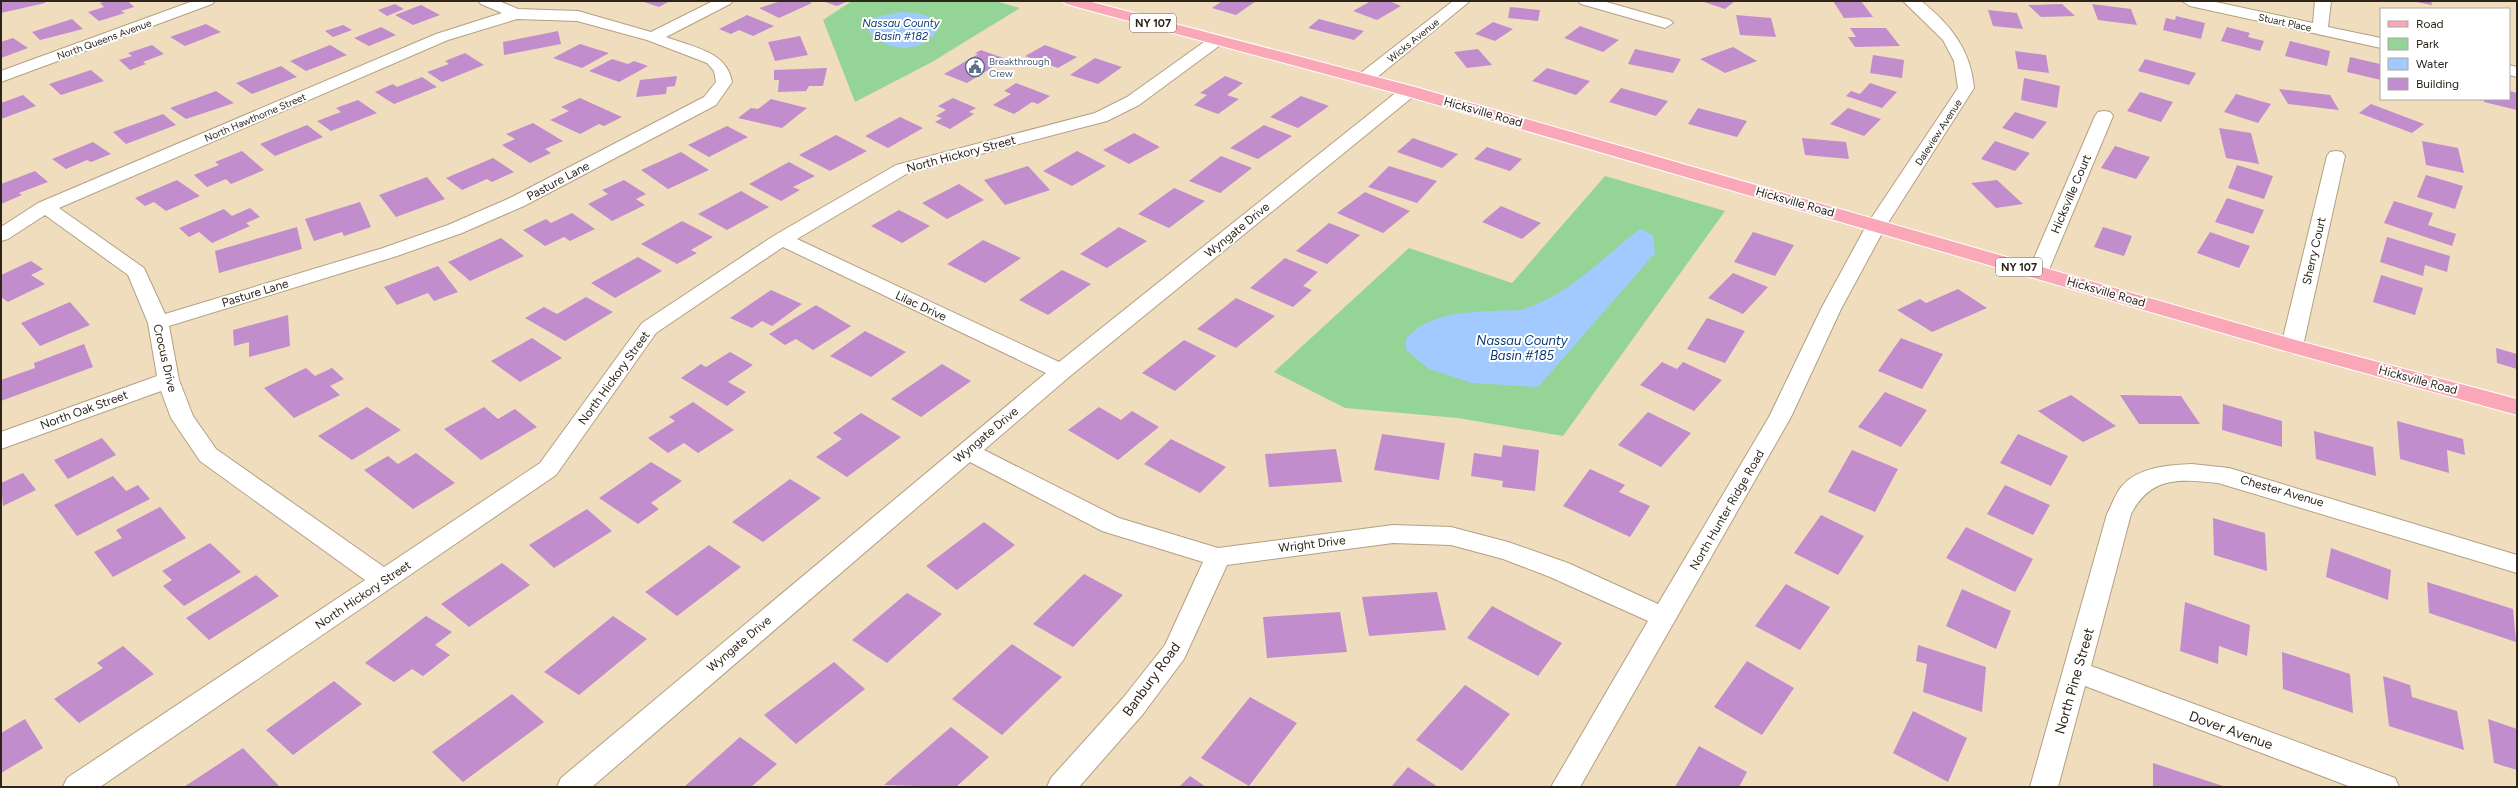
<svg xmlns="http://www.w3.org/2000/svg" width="2518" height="788" font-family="Figtree,sans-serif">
	<rect width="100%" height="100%" fill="#f0ddbe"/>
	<!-- green -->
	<path fill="#95d497" d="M852,1H995L1020,8L932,62L855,102L823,20Z
		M1605,176L1725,211L1563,436L1458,418L1345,408L1274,372L1409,248L1512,283Z"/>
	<!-- water -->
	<path fill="#a2caff" d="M901,12C916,13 929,14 940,24C929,55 885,54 868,30L872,18Z
		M1640,229L1653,235L1655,253L1538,387L1472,383L1429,369L1406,350V339C1429,313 1463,312 1496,311C1503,310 1513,311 1520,310C1567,297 1602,258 1640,229Z"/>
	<!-- building -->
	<path fill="#c28dcc" d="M1,1H45V3L1,13Z
		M106,1H128L134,7L121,11L125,13L99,21L88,12L104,7L100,3Z
		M641,1H670L659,7Z
		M781,1H807L812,3L779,18L759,8Z
		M822,1H848L837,6Z
		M1222,1H1256L1236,15L1212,8Z
		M1371,1H1389L1401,6L1377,20L1353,11Z
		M1701,1H1735L1725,9Z
		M1833,1H1861L1873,17L1844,18Z
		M2416,1H2431L2432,5L2416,2Z
		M395,4L404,9L387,16L378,10Z
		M2062,4L2075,16L2041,17L2028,5Z
		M2092,4L2131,9L2137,25L2098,20Z
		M421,5L440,15L413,25L395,15Z
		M1510,7L1540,10L1538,21L1508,18Z
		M1988,10L2017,13L2023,29L1993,26Z
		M747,15L774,26L753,36L739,30L731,34L719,29Z
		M1736,15L1771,18L1776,37L1740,35Z
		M2176,16L2205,23L2201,39L2163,30L2166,18L2175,20Z
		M72,19L83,29L40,40L32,32Z
		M1319,19L1364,31L1354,40L1308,28Z
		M1493,22L1513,29L1495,41L1475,34Z
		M206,24L221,32L185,46L170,37Z
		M343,25L352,30L333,37L325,31Z
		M1580,26L1619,40L1603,52L1564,38Z
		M381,27L396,35L369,46L354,38Z
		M2227,27L2250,33L2248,37L2264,41L2260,51L2221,41Z
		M1850,28H1886L1900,46L1855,47L1848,37H1856Z
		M558,31L561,44L504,55L503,42Z
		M800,36L808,55L775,61L768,42Z
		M13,38L28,48L1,58V42Z
		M2290,41L2330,51L2327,66L2285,56Z
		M580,44L609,53L582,68L553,58Z
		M152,45L164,54L143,62L146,64L130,70L119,60L132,56L128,53Z
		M330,45L347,55L306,71L290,61Z
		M1045,45L1077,57L1058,68L1025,56Z
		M1733,47L1757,61L1725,73L1700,59Z
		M1478,49L1492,65L1467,68L1454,52Z
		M1635,49L1681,59L1673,73L1628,64Z
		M981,50L1006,59L967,83L944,74L978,54L975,53Z
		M2015,51L2046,55L2049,73L2018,69Z
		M465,53L484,65L442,82L427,72L449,64L445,61Z
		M1873,55L1904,60L1902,78L1870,73Z
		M2350,57L2380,64L2381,80L2347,72Z
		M1095,58L1122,67L1098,84L1070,75Z
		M612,59L628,64L634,61L648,66L619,82L589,71Z
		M2145,59L2196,73L2189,85L2138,71Z
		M281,66L297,77L252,94L236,83Z
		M827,68L823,86H809L806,91L778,92L779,80H774V70Z
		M1547,68L1590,81L1576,95L1532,81Z
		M91,70L104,81L61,95L49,84Z
		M677,76L675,86L667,87L666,94L636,97L640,80Z
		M1225,76L1243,83L1227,95L1239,99L1218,114L1194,105L1207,95L1200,93Z
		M422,77L437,87L394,104L375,92L393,84L397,87Z
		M2024,78L2060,86L2057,108L2021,100Z
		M1016,83L1050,96L1038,104L1032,102L1014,114L993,105L1011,94L1004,91Z
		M1870,83L1897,92L1882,108L1846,96L1851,91L1860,94Z
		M1621,88L1668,101L1656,116L1609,102Z
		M2279,89L2330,95L2339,110L2288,104Z
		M216,91L234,103L186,119L170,108Z
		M2509,91L2517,93V110L2484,102V99H2509Z
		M2140,92L2173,102L2161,122L2127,111Z
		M2236,94L2271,104L2258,123L2224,112Z
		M23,95L36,106L1,119V103Z
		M1301,96L1329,106L1298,128L1270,117Z
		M580,98L622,117L604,126L599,124L580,134L550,120L569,111L561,107Z
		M953,98L976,108L969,112L974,114L950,129L935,122L942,118L936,116L946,110L938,106Z
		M771,99L807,108L782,128L738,118L751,108L758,109Z
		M358,100L377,113L331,131L317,121L341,112L336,108Z
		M2371,104L2424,124L2412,133L2359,113Z
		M1698,108L1747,121L1737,137L1688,124Z
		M1848,108L1881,119L1864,136L1830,124Z
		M2015,112L2047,122L2033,139L2002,128Z
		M163,114L176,125L126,144L113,132Z
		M900,117L923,128L888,148L865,136Z
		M533,123L563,141L545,149L551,153L530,163L502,145L515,139L506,134Z
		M307,125L323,137L275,156L260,144Z
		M1264,125L1292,136L1258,159L1230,148Z
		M727,126L748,137L709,157L688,145Z
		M2219,128L2251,133L2259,164L2226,158Z
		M1134,133L1160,147L1129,164L1103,150Z
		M836,135L867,151L830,171L799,155Z
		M1413,138L1458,154L1442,168L1397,152Z
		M1802,138L1846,142L1849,159L1805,155Z
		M1995,141L2030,153L2015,171L1981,159Z
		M2422,141L2458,148L2464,173L2426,165Z
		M93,142L111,154L91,162L87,160L66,169L52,159Z
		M2115,146L2150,157L2136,179L2101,168Z
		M1487,147L1522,159L1510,171L1474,159Z
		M242,151L264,170L231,184L226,179L207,187L194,175L219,165L215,162Z
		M1077,151L1106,166L1072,186L1043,171Z
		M681,152L709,170L668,189L641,170Z
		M1221,156L1252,168L1220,193L1189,181Z
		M493,158L514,172L492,182L487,179L462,190L446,178Z
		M789,162L815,176L793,187L800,190L781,201L749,184Z
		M2237,165L2273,176L2264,199L2228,188Z
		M1028,166L1050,190L1005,205L984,180Z
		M1389,166L1437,181L1417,203L1368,187Z
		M35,171L48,182L19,193L22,195L1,204V184Z
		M2426,175L2463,186L2455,209L2417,197Z
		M427,177L445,199L396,217L379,195Z
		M177,180L200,196L166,211L154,202L145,206L135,198Z
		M624,180L646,194L636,199L645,205L612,221L588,204L608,194L602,190Z
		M1997,180L2023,204L1996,208L1971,183Z
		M959,184L984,200L947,219L922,203Z
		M1174,188L1205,201L1169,228L1138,214Z
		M741,191L769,207L727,230L698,214Z
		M1365,192L1410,211L1383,233L1337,213Z
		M2227,198L2264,210L2253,234L2215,222Z
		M2394,201L2433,213L2428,225L2456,234L2452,246L2384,223Z
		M360,202L371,227L344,236L342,232L314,241L305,219Z
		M1501,206L1541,223L1522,239L1482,222Z
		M250,208L260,217L246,223L250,226L212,243L199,232L189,237L179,228L224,209L232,216Z
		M899,210L930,226L902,243L871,226Z
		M572,213L595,229L570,241L564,237L545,246L523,230L546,219L551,223Z
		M682,221L713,237L691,250L697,253L677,264L641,244Z
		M1329,223L1360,235L1327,264L1296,251Z
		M297,227L302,249L219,273L215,251Z
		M1119,227L1147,241L1107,268L1080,254Z
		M2103,227L2132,236L2124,256L2094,247Z
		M1753,232L1794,245L1775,276L1734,262Z
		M2210,232L2250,246L2239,268L2197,253Z
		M2387,237L2450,256L2447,272L2425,265L2423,276L2380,262Z
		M501,238L524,256L470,281L448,262Z
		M983,240L1021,258L985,283L947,264Z
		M638,257L662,271L615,298L591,283Z
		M1285,258L1318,272L1303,286L1312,290L1293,307L1250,288Z
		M31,261L43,269L31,275L45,284L8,302L1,297V275Z
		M438,266L458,292L434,301L428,293L397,305L384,287Z
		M1062,270L1091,284L1048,315L1019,300Z
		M1733,273L1768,287L1743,314L1708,298Z
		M2381,275L2423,288L2415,315L2373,302Z
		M1958,289L1987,308L1932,332L1897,310L1920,299L1926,303Z
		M771,290L802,304L772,326L762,321L752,328L730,318Z
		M586,297L613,312L565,341L525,318L544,307L557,314Z
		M1236,298L1275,316L1236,348L1197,329Z
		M70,302L90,325L40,346L21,323Z
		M816,305L851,326L813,350L796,339L785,345L769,334Z
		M288,315L290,346L249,357V342L234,346L233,330Z
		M1707,318L1745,331L1725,363L1687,349Z
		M865,331L906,352L871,377L830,356Z
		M532,338L562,358L520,382L491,361Z
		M1901,338L1943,354L1922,389L1878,371Z
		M1184,340L1216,356L1175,391L1142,373Z
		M84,344L93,367L1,401V380L35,368L34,363Z
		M2496,348L2517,354V369L2497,363Z
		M730,352L753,365L728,382L746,392L727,406L681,378L701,364L706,367Z
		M1662,362L1677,369L1683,362L1722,380L1694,411L1640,385Z
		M942,364L971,381L921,417L891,399Z
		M306,368L315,376L332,368L344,379L330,386L340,395L294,418L264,388Z
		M1885,392L1927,410L1901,447L1858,427Z
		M2071,395L2116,426L2083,442L2038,411Z
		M2120,395L2181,396L2200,424H2139Z
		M693,402L734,430L698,453L684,443L668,453L648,438L675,421L669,417Z
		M2223,404L2282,421V447L2222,430Z
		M367,407L401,430L352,460L318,436Z
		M484,407L498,419L515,409L537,427L481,460L444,429Z
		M1099,407L1121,420L1132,411L1159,427L1118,460L1068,430Z
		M1648,412L1691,433L1661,467L1618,445Z
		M861,413L901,437L847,477L816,457L842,439L833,433Z
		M2397,421L2463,439L2465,455L2447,450L2449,473L2400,459Z
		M2314,431L2373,447L2376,476L2316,459Z
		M1382,434L1445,443L1439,480L1374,470Z
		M2018,434L2068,456L2051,486L2000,463Z
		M102,438L116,455L68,479L54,460Z
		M1171,439L1226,467L1200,493L1144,464Z
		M1503,445L1539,450L1535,491L1502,487L1503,481L1471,476L1474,453L1501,457Z
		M1336,449L1342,482L1269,487L1265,454Z
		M1852,450L1898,469L1875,512L1828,492Z
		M416,453L455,483L413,509L364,470L388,456L398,464Z
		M651,462L682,481L651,503L659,509L638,524L599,498Z
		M1590,469L1625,485L1619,492L1650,506L1630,537L1563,506Z
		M23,473L36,490L3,506L1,483Z
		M113,476L126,491L138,485L150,499L77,536L54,505Z
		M790,479L821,498L763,542L732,522Z
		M2005,485L2050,505L2033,535L1987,514Z
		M160,507L186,538L113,577L94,552L122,538L116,530Z
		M587,509L612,531L554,568L529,545Z
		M1821,515L1864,536L1838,575L1794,553Z
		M2213,518L2265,533L2267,571L2214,555Z
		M984,522L1015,545L957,590L926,566Z
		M1966,527L2033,559L2015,592L1946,558Z
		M210,543L241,572L184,606L163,586L172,580L162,571Z
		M709,545L741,567L677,616L645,592Z
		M2331,548L2391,570L2388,600L2326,577Z
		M502,563L530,585L469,627L441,604Z
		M1084,574L1123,595L1073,647L1033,624Z
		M256,575L279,596L209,640L186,618Z
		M2427,582L2513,609L2516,642L2429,613Z
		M1786,584L1830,607L1800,650L1755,626Z
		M1962,589L2011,611L1996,649L1946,626Z
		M1437,592L1446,630L1369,636L1362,597Z
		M907,593L942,614L887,663L852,640Z
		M2185,602L2250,625L2247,656L2219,646L2218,664L2180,651Z
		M1492,606L1562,643L1538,676L1467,638Z
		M1340,612L1347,652L1267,658L1263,617Z
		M426,616L452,632L435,645L450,655L423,676L412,669L394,682L365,663Z
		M613,616L647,639L579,695L544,672Z
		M1012,644L1062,677L1002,735L952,699Z
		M1918,645L1986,667L1982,712L1923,692L1927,664L1916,661Z
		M123,646L154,674L79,723L54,699L103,668L97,663Z
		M2282,652L2350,674L2353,713L2283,689Z
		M1747,661L1794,688L1762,735L1714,707Z
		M834,662L865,689L796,744L764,715Z
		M2383,676L2410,685L2412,697L2457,711L2464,750L2389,726Z
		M334,681L362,704L293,755L266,730Z
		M1465,685L1510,714L1462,771L1416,740Z
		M512,694L544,722L463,782L432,752Z
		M1250,697L1297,723L1249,786L1201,758Z
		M1913,711L1967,738L1948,782L1893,753Z
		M25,719L43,748L1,773V733Z
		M2488,719L2517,729V770L2494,763Z
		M951,727L989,757L956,787L884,785Z
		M740,737L777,764L751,787H684Z
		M1699,746L1747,772L1739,787H1675Z
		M243,748L280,787H184Z
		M2153,763L2226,787H2153Z
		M1408,767L1438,787H1391Z
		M1190,776L1206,787H1179Z"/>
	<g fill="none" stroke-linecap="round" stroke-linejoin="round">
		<!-- minor casing -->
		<g stroke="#b3a083" stroke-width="2">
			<path id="minor" d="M193,1H215L212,4L1,82V71Z
				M478,1H499L518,9L578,11L651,32L713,1H733L730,4L666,37C692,47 727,51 732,82L716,105L524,206L462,233L397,256L169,326L179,380L193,416L216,449L384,567L540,463L642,323L775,235L896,165L1095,113L1127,97L1211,37H1223L1225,40L1223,43L1139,105L1107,121L908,173L797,239L1059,362L1403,87H1415L1417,91L1415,95L1069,377L984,450L1119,518L1218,548L1393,525L1451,527L1508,542L1568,563L1658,604L1769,417L1821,309L1866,226L1958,88L1954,61L1943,40L1903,1H1921C1950,24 1971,50 1974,88L1886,226L1841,309L1791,417L1580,787H1551L1648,621L1550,577L1503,559L1451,545L1393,543L1227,565L1184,659L1143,714L1079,787H1047L1051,778L1123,698L1165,645L1203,562L1102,531L970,462L592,787H557L561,778L1046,373L783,247L656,333L556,475L100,787H63L67,778L365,580L200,461L171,418L161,391L1,449V432L157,376L148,323L128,275L45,215L8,239L1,241V227L38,203L436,34L502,13L481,4ZM517,19L577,21L647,40L707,63L714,71L716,82L704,97L510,198L448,225L383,248L165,314L144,268L59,208L448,40Z
				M1453,1H1470L1370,83H1358L1356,79L1358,75Z
				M1578,1H1603L1670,20L1673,23L1665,28L1581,4Z
				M2182,1H2211L2313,23L2315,1H2331L2328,27L2381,38V48L2190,6Z
				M2509,65L2517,67V77L2509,75Z
				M2104,111L2110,112L2113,116L2048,272L2045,276H2031L2028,272L2095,116L2098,112Z
				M2336,151L2342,152L2345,156L2303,346L2299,351L2292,353L2285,351L2281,346L2327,156L2330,152Z
				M2192,464L2229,468L2517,555V573L2218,483C2179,479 2151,476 2131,514L2091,666L2395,778L2399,787H2351L2085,686L2058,787H2030L2107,514C2112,505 2115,494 2122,486C2138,467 2169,465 2192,464Z"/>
		</g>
		<!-- major casing -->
		<g stroke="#fff" stroke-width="2">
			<path id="major" d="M1063,1H1088L1415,87L2299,341L2517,399V415L2285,351L1403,95L1066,4Z"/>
		</g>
		<!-- minor -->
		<use href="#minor" fill="#fff" fill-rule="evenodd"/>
		<!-- major -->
		<use href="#major" fill="#faa7b7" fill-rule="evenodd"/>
	</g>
	<!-- icons -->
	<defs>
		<g id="civic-ring" transform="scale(1)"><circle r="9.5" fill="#fff" stroke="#5c6f8a" stroke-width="1.5"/><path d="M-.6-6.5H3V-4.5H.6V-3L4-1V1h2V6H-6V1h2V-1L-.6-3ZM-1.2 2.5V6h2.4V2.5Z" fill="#5c6f8a"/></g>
	</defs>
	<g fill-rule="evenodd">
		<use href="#civic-ring" x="975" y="67"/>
	</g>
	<g text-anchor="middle" stroke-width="4" stroke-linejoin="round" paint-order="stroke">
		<!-- far-street labels -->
		<g font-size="10" fill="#2d251a" stroke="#fff">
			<text transform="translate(2285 22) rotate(12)" y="4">Stuart Place</text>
			<text transform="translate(104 39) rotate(-20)" y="4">North Queens Avenue</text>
			<text transform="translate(1413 40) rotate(-39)" y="4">Wicks Avenue</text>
			<text transform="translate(255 117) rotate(-23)" y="4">North Hawthorne Street</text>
			<text transform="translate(1938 132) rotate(-57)" y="4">Daleview Avenue</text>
		</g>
		<!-- far-service labels -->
		<g font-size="10" fill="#4e5e75" stroke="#fff" text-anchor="start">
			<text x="989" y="65">Breakthrough<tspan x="989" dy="12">Crew</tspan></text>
		</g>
		<!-- far-water labels -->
		<g font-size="11" font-style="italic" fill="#073b74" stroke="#fff">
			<text x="901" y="27">Nassau County<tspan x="901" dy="13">Basin #182</tspan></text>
		</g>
		<!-- shield labels -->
		<g fill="#fff" stroke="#6c665f" stroke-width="1">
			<rect x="1130" y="14" width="46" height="18" rx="3"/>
			<rect x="1996" y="258" width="46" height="18" rx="3"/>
		</g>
		<g font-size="11" font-weight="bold" fill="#2d251a">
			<text x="1153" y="27">NY 107</text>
			<text x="2019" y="271">NY 107</text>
		</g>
		<!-- street labels -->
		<g font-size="12" fill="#2d251a" stroke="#fff">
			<text transform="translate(1483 112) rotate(16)" y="4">Hicksville Road</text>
			<text transform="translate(961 154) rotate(-15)" y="4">North Hickory Street</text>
			<text transform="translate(558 181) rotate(-28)" y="4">Pasture Lane</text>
			<text transform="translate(2071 194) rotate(-67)" y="4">Hicksville Court</text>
			<text transform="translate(1795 202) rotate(16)" y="4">Hicksville Road</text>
			<text transform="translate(1237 230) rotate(-39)" y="4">Wyngate Drive</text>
			<text transform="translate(2314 251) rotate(-77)" y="4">Sherry Court</text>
			<text transform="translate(2106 292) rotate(16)" y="4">Hicksville Road</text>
			<text transform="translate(255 293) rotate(-17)" y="4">Pasture Lane</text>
			<text transform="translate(921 306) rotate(25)" y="4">Lilac Drive</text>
			<text transform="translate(165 358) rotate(77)" y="4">Crocus Drive</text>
			<text transform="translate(614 378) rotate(-54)" y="4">North Hickory Street</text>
			<text transform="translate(2418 380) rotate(15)" y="4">Hicksville Road</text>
			<text transform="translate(84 410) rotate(-20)" y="4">North Oak Street</text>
			<text transform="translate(986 435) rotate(-40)" y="4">Wyngate Drive</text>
			<text transform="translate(2282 491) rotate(16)" y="4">Chester Avenue</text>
			<text transform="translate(1727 510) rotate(-60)" y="4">North Hunter Ridge Road</text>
			<text transform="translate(1312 544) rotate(-7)" y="4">Wright Drive</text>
			<text transform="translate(363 595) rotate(-34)" y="4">North Hickory Street</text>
			<text transform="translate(739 644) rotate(-40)" y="4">Wyngate Drive</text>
		</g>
		<!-- water labels -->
		<g font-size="13" font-style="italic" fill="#073b74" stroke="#fff">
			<text x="1522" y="345">Nassau County<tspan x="1522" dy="15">Basin #185</tspan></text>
		</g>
		<!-- near-street labels -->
		<g font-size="14" fill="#2d251a" stroke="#fff">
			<text transform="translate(1151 679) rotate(-54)" y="5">Banbury Road</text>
			<text transform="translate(2074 681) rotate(-74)" y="5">North Pine Street</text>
			<text transform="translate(2231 730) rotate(20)" y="5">Dover Avenue</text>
		</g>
	</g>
	<!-- border -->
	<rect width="2518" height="788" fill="none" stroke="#2d251a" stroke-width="4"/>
	<!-- legend -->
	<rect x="2380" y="8" width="130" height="92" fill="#ffffff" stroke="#aba8a3"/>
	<rect x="2388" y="21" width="20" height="6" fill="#faa7b7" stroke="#aba8a3"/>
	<text x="2416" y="28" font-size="12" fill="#2d251a">Road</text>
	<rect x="2388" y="38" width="20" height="12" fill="#95d497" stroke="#aba8a3"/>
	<text x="2416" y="48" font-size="12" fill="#2d251a">Park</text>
	<rect x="2388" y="58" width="20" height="12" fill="#a2caff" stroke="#aba8a3"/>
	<text x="2416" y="68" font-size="12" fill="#2d251a">Water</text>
	<rect x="2388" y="78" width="20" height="12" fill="#c28dcc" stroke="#aba8a3"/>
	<text x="2416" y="88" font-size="12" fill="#2d251a">Building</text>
</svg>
